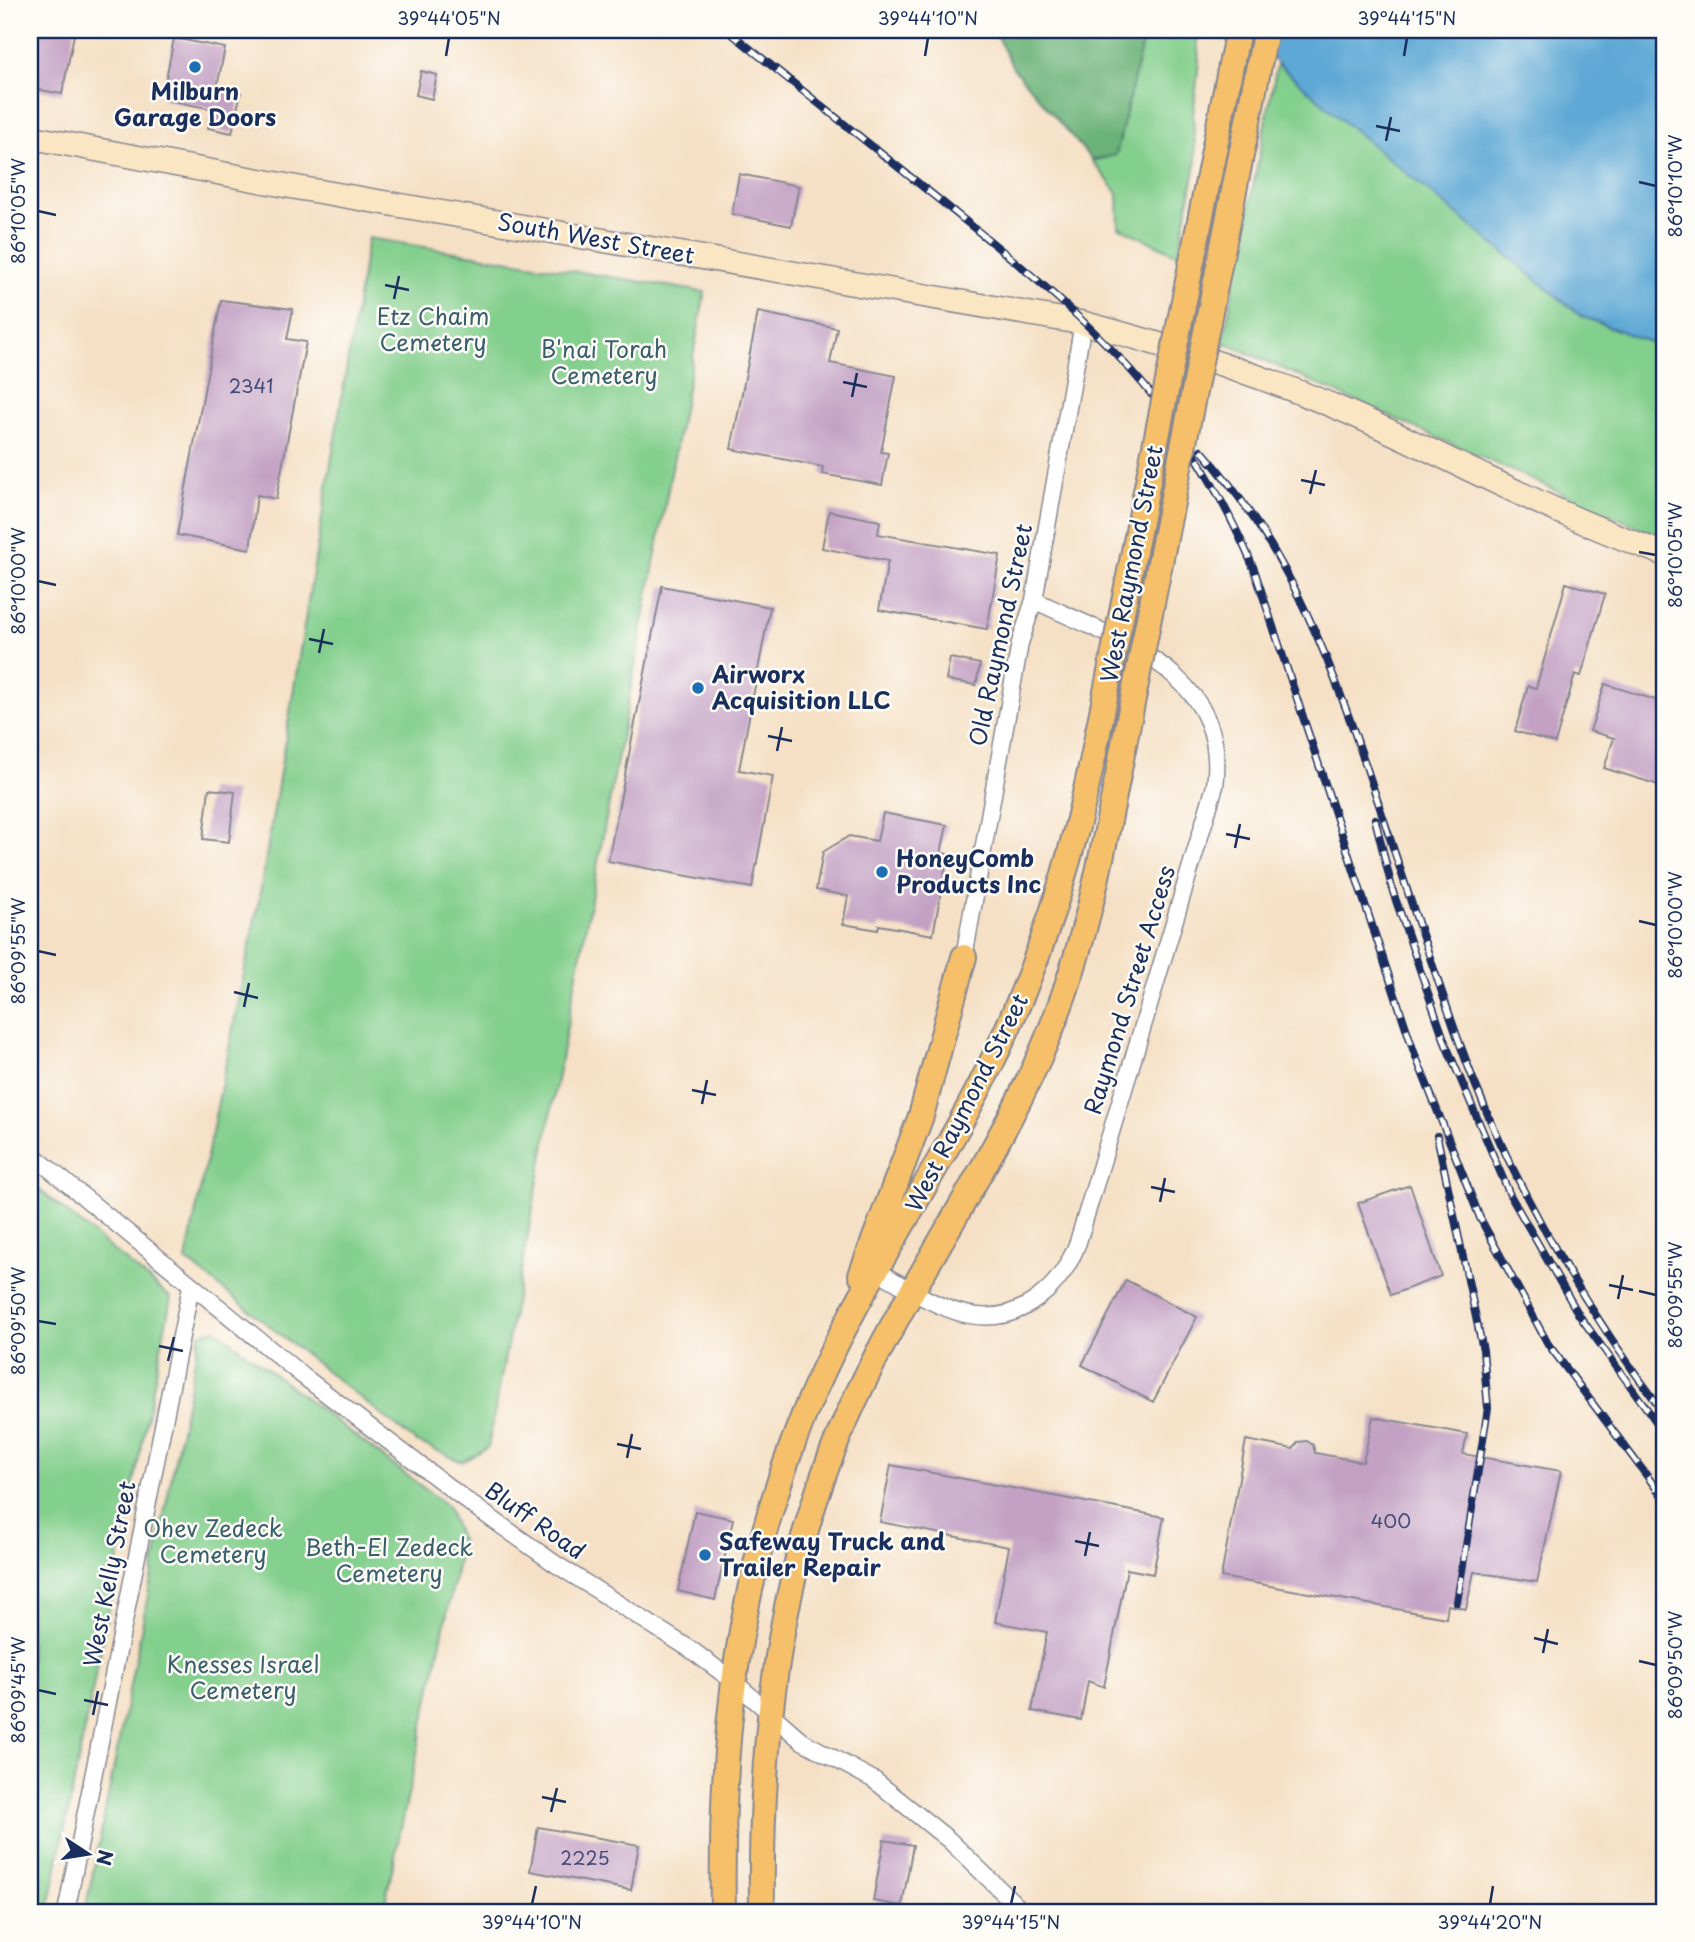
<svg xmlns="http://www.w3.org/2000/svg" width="1695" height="1942" font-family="'Playpen Sans',sans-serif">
	<rect width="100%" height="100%" fill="#fdfcf7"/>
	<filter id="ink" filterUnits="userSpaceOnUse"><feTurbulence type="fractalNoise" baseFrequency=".0143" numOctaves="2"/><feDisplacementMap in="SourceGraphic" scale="14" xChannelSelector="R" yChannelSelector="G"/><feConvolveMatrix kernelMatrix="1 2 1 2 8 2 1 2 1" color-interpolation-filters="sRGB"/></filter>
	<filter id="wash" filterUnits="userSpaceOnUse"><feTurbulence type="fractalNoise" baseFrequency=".00686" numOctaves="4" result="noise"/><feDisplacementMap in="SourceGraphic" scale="28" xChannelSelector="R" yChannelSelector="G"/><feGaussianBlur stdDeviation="1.57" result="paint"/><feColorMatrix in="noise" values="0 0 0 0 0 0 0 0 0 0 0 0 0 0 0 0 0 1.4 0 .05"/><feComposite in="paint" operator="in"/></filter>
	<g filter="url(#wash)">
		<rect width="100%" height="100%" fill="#f5e0c5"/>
		<!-- green -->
		<path fill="#83cf8d" stroke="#4f7f76" stroke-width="2" d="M1145,30H1196L1199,61L1193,116L1196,164L1178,255L1119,227L1118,193L1092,161L1116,155Z
			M1277,64L1581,316L1665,348V539L1223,342Z
			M368,238L705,292L488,1447L462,1462L415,1441L186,1260L259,900Z
			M30,1182L171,1298L48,1912H30Z
			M215,1329L447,1506L462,1543L383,1912H85L200,1334Z"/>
		<!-- forest -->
		<path fill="#6ab278" stroke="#42706b" stroke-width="2" d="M994,30H1145L1116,155L1092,160L1013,68Z"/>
		<!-- water -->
		<path fill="#5da8d5" stroke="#3c6c9a" stroke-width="2" d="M1240,30H1665V348L1581,316L1343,121Z"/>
		<g id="blocks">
			<!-- building -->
			<path fill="#c3a0c4" d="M34,30H75L62,94L30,88V51Z
				M174,38L225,48L217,87L241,92L232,133L208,128L212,109L162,99Z
				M421,71L437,75L432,99L416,95Z
				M739,174L799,186L791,226L732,214Z
				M221,300L293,309L287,339L306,342L276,499L257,495L250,549L177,535Z
				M758,312L837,328L830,363L896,376L881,452L888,453L882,485L822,474L823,467L731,449Z
				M829,511L880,521L878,534L1000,555L987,629L879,610L888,561L822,548Z
				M1566,583L1605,594L1581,676L1575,674L1555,743L1515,731L1528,686L1536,688Z
				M662,586L770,607L739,770L773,776L752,888L608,861Z
				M950,658L980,664L976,685L946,680Z
				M1605,684L1665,703V787L1604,768L1614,738L1590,731Z
				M209,789L235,792L229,842L203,839Z
				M883,813L947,825L941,853L948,854L933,935L879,925L878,930L843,924L848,896L816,890L823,852L849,836L877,841Z
				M1410,1185L1441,1276L1391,1295L1358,1203Z
				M1126,1280L1197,1317L1153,1402L1082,1365Z
				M1373,1417L1467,1434L1463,1454L1561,1471L1537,1582L1474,1572L1466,1609L1448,1605L1446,1618L1221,1577L1246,1440L1293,1449L1298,1442L1307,1441L1313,1445L1315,1453L1363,1462Z
				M891,1465L1164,1517L1153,1574L1127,1569L1104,1687L1088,1681L1081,1720L1032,1711L1047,1632L995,1622L1009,1547L880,1522Z
				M695,1511L733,1519L715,1600L678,1591Z
				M538,1827L639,1845L631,1890L530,1871Z
				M884,1840L913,1845L902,1906L873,1901Z"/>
		</g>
	</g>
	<g filter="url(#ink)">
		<use href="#blocks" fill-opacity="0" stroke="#888892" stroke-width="2"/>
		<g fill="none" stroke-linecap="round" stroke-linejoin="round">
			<!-- street casing -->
			<g stroke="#888892" stroke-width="19">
				<path id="street" d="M964,957L1020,643L1034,600L1083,323
					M30,1153L303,1376L471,1504L554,1563L690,1649L732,1680L802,1741L874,1780L949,1840L1023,1912
					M877,1271C929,1300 982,1341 1038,1298C1057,1284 1070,1264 1078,1242L1215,786C1230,671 1116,640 1034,600
					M66,1912L191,1286"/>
			</g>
			<!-- secondary casing -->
			<g stroke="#888892" stroke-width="26">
				<path id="secondary" d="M30,137L299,188L1083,323C1174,347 1264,376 1350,413C1455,460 1556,516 1665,554"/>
			</g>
			<!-- primary casing -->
			<g stroke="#888892" stroke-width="28">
				<path id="primary" d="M861,1275L921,1116L964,957
					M723,1912C720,1732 737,1581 805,1412C852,1297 925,1194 981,1084C1038,973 1075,854 1098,732
					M762,1912C760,1764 773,1617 823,1477C877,1325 978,1197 1042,1051C1085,953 1104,848 1124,744"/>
			</g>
			<!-- street -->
			<use href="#street" stroke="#fff" stroke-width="16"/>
			<!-- secondary -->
			<use href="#secondary" stroke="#fbe6c4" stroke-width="23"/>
			<!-- primary -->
			<use href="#primary" stroke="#f6c06b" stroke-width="24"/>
			<!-- rail casing -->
			<g stroke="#1b2f5e" stroke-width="8">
				<path id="rail" d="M727,30C798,87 870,145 942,202C1015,261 1093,322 1152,395C1195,449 1227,506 1254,569L1414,1052L1480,1218L1548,1344L1665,1500
					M1201,450C1294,554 1336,675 1379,805C1404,882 1430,959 1457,1036C1505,1172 1578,1299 1665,1414
					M1375,819L1393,892L1446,1045L1510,1195L1579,1315L1665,1434
					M1437,1136L1483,1350L1488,1408L1457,1602"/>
			</g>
			<!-- rail -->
			<use href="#rail" stroke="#fdfcf7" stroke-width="5" stroke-dasharray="16" stroke-linecap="butt"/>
			<!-- primary-bridge casing -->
			<g stroke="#888892" stroke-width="28" stroke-linecap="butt">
				<path id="primary-bridge" d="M1098,732L1238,30
					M1124,744L1266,30"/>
			</g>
			<!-- primary-bridge -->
			<use href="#primary-bridge" stroke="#f6c06b" stroke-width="24"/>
		</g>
	</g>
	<!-- ticks -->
	<path fill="none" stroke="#1b2f5e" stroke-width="2.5" d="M446,56L449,38M925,56L928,38M1404,56L1407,38M1376,126L1400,131M1386,141L1391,117M1639,182L1656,186M38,211L56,215M385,285L409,290M394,299L399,276M843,382L867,387M852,397L857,373M1301,480L1325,485M1310,494L1316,470M1639,552L1656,555M38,581L56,585M309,639L333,644M319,653L324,629M768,736L792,741M777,751L782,727M1226,834L1250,839M1235,848L1240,824M1639,921L1656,925M38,951L56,955M234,992L258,998M244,1007L249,983M692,1090L716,1095M702,1104L707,1080M1151,1187L1175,1192M1160,1202L1165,1178M1609,1285L1633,1290M1639,1291L1656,1295M1618,1299L1623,1275M38,1321L56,1324M159,1346L183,1351M168,1361L174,1337M617,1444L641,1449M627,1458L632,1434M1075,1541L1099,1546M1085,1556L1090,1532M1534,1638L1558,1644M1543,1653L1548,1629M1639,1661L1656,1665M38,1690L56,1694M84,1700L108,1705M93,1715L98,1691M542,1797L566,1802M551,1812L557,1788M532,1904L536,1886M1011,1904L1015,1886M1490,1904L1493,1886"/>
	<!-- markers -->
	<g fill="#1f6fb2" stroke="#fdfcf7" stroke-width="2.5">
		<circle cx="195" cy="67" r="7"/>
		<circle cx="698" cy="688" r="7"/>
		<circle cx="882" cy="872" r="7"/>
		<circle cx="705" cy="1555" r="7"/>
	</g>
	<g text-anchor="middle" stroke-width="5" stroke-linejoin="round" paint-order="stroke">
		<!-- number labels -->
		<g font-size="19" fill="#454b78">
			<text x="251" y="393">2341</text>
			<text x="1391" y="1528">400</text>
			<text x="585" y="1865">2225</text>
		</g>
		<!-- poi labels -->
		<g font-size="23" font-weight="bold" fill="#1b2f5e" stroke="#fdfcf7" text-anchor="start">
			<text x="195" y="100" text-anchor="middle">Milburn<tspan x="195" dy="26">Garage Doors</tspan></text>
			<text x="712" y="683">Airworx<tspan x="712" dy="26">Acquisition LLC</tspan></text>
			<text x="896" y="867">HoneyComb<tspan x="896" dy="26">Products Inc</tspan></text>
			<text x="719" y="1550">Safeway Truck and<tspan x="719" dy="26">Trailer Repair</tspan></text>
		</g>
		<!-- street labels -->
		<g font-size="23" fill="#1b2f5e" stroke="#fdfcf7">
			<text transform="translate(596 239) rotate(10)" y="8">South West Street</text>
			<text transform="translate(1132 564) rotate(-79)" y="8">West Raymond Street</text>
			<text transform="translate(1001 635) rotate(-78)" y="8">Old Raymond Street</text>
			<text transform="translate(1130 990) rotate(-73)" y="8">Raymond Street Access</text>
			<text transform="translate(967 1103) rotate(-63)" y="8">West Raymond Street</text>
			<text transform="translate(535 1521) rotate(35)" y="8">Bluff Road</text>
			<text transform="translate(110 1574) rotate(-79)" y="8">West Kelly Street</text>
		</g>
		<!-- park labels -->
		<g font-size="23" fill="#3a5f6c" stroke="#fdfcf7">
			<text x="433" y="325">Etz Chaim<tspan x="433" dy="26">Cemetery</tspan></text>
			<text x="604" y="358">B'nai Torah<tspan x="604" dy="26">Cemetery</tspan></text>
			<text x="213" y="1537">Ohev Zedeck<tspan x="213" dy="26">Cemetery</tspan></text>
			<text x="389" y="1556">Beth-El Zedeck<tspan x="389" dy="26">Cemetery</tspan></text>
			<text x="243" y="1673">Knesses Israel<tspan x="243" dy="26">Cemetery</tspan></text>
		</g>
	</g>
	<!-- margin -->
	<rect width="1695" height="1942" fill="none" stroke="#fdfcf7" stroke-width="77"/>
	<!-- north arrow -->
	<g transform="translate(88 1854) rotate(102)" stroke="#fdfcf7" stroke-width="5" paint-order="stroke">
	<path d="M0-5L12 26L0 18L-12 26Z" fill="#1b2f5e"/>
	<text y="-10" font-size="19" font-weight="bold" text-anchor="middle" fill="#1b2f5e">N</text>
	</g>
	<rect x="38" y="38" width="1618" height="1866" fill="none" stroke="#1b2f5e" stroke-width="2.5"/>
	<g font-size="18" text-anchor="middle" fill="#1b2f5e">
		<text x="449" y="25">39°44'05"N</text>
		<text x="928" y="25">39°44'10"N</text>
		<text x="1407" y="25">39°44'15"N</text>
		<text transform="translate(1676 186) rotate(-90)" y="6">86°10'10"W</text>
		<text transform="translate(19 211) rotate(-90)" y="6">86°10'05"W</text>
		<text transform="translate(1676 555) rotate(-90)" y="6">86°10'05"W</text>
		<text transform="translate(19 581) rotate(-90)" y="6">86°10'00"W</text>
		<text transform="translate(1676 925) rotate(-90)" y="6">86°10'00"W</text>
		<text transform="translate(19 951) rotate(-90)" y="6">86°09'55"W</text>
		<text transform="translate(1676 1295) rotate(-90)" y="6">86°09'55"W</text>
		<text transform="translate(19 1321) rotate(-90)" y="6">86°09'50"W</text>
		<text transform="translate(1676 1665) rotate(-90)" y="6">86°09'50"W</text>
		<text transform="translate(19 1690) rotate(-90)" y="6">86°09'45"W</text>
		<text x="532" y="1929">39°44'10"N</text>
		<text x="1011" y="1929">39°44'15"N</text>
		<text x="1490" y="1929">39°44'20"N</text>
	</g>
</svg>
